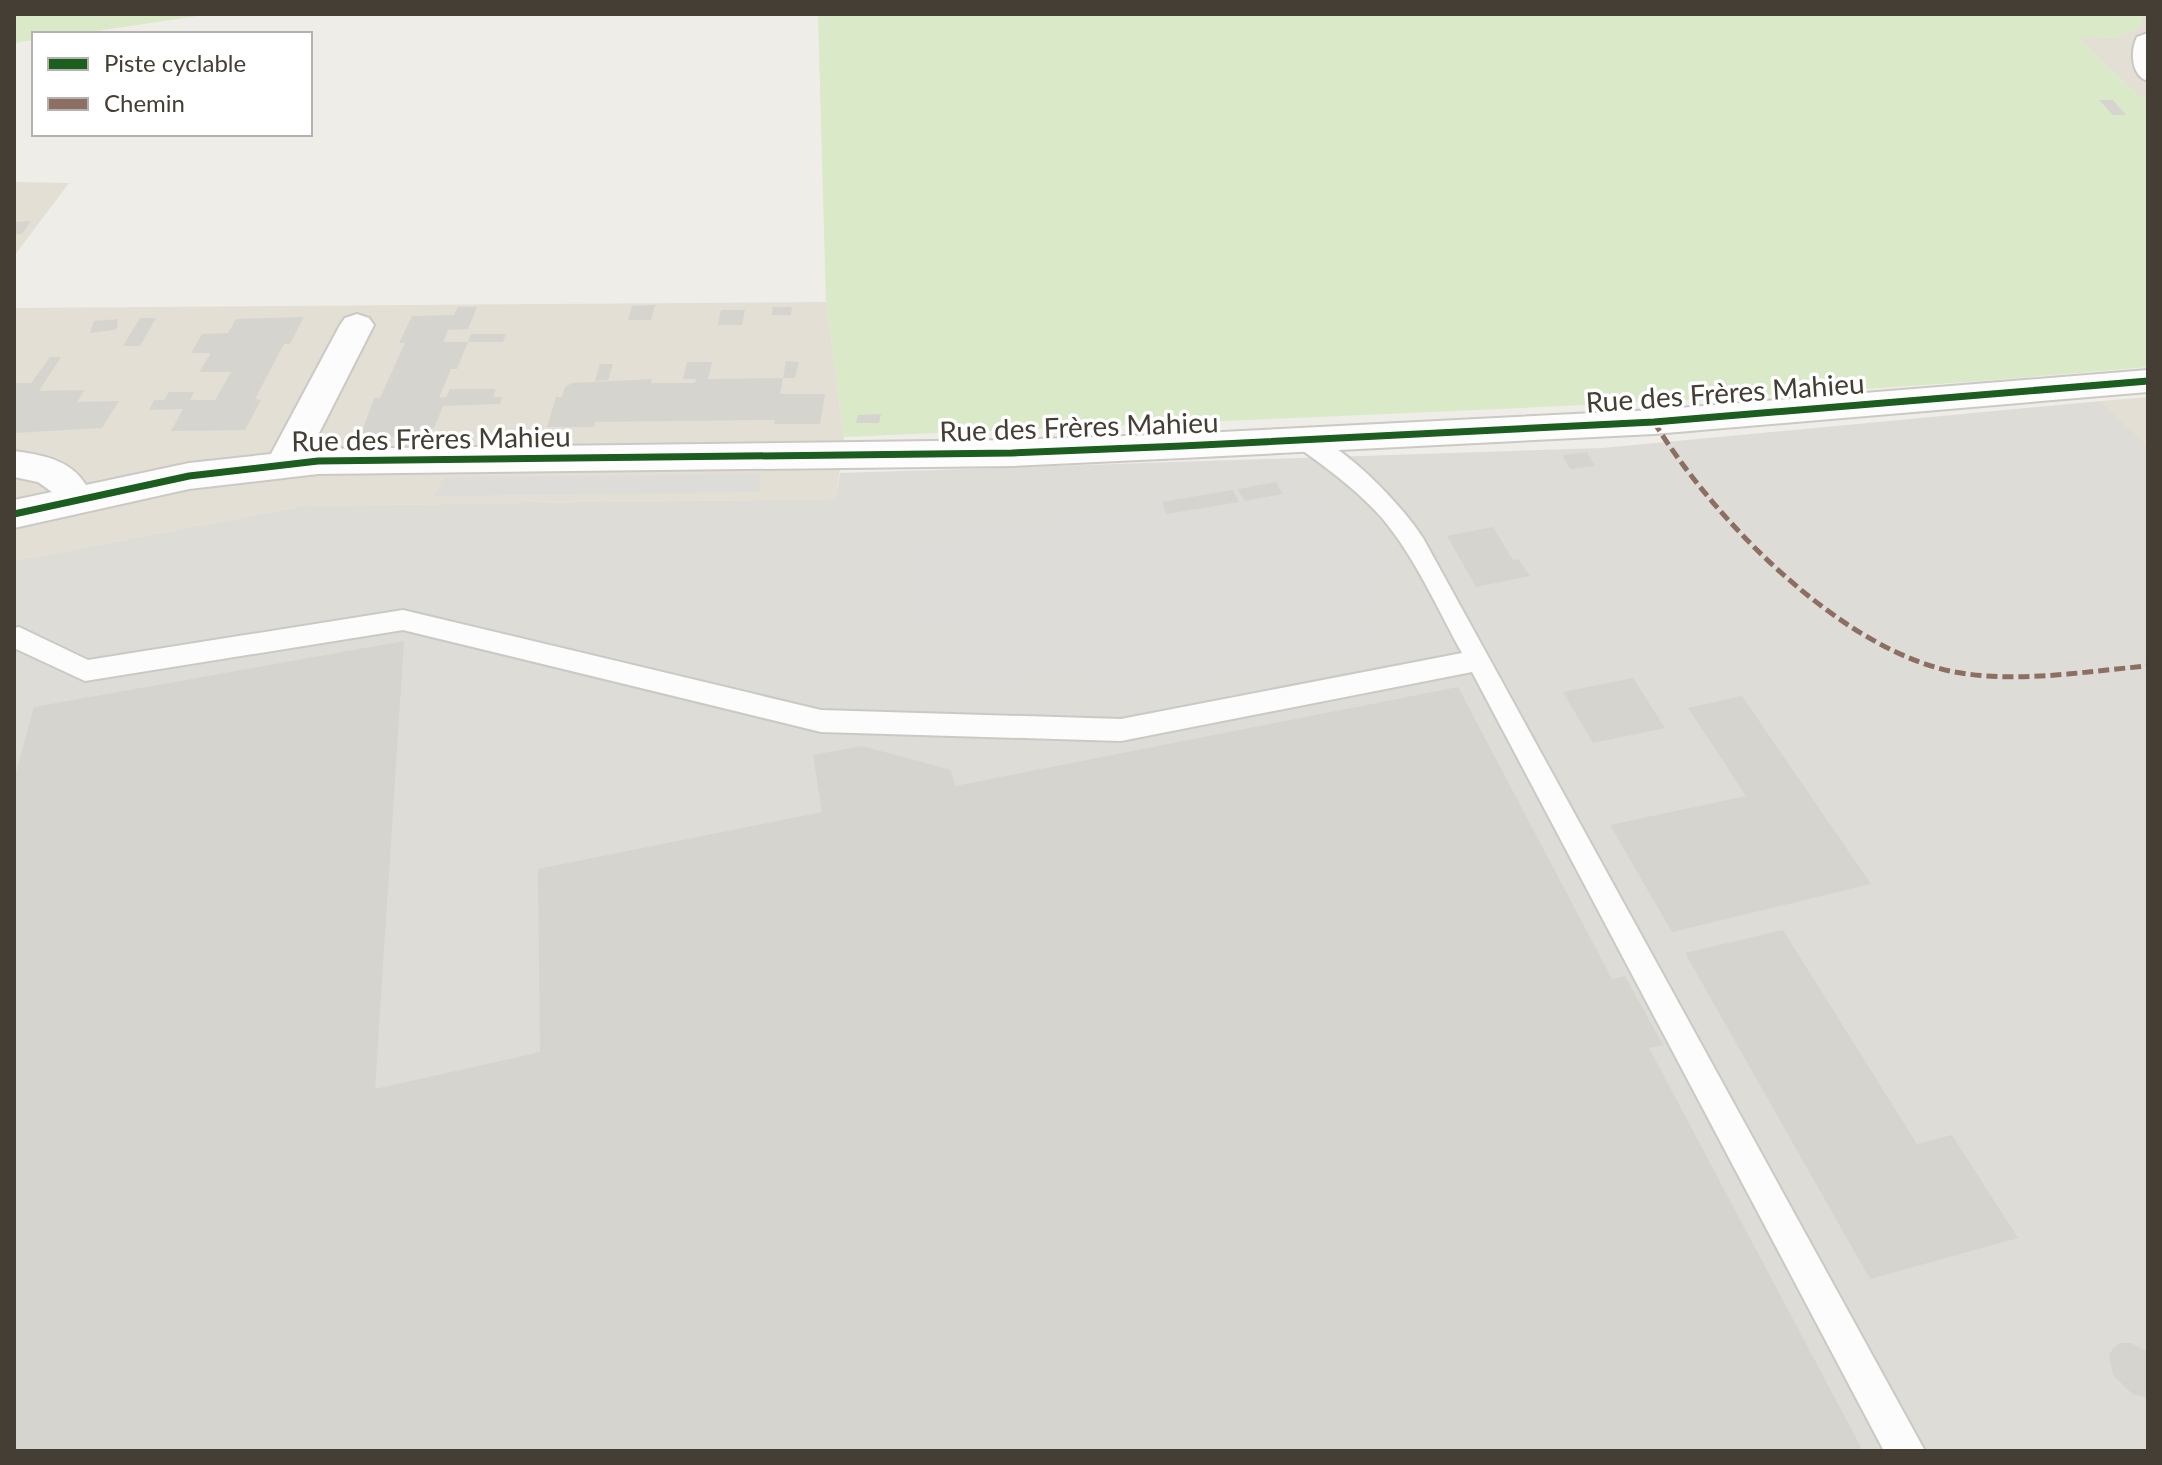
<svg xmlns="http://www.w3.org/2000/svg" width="2162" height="1465" font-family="Lato,sans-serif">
	<rect width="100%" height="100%" fill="#eeede8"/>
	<!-- residential -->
	<path fill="#e3dfd5" d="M2144,14H2148V97H2140L2076,36L2115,38L2140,27Z
		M14,182L69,183L14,256Z
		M826,302L844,437L836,499L303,506L14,561V308Z
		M2148,397V446L2101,401Z"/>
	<!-- industrial -->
	<path fill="#dedcd6" d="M2101,401L2148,446V1451H14V561L303,506L836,499L840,473L1602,448Z"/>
	<!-- green -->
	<path fill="#dae9c8" d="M23,14H211L76,34H34V40L14,43V15Z
		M818,14H2144L2140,27L2115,38L2077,37L2140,97H2148V367C1715,406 1279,417 844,437L826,302Z"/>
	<!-- parking -->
	<path fill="#dddcd8" d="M760,474L759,492L434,496L444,477Z
		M1284,480L1364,522L1392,567L1363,609L1376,646L1122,698L1063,673L969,689L956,624L922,628L905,544Z"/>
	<!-- building -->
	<path fill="#d6d4cf" d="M2099,100H2113L2126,115H2113Z
		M31,221L22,234H14V222Z
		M655,305L651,320H628L632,306Z
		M458,307H477L468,329L448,330L443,342H468L457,369H451L439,398L446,397L450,389H496L493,397H502L500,404L443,406L434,428H422L419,437H360L374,398H380L405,343H399L412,316L454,315Z
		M773,307H792L791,315H772Z
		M721,310H745L742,325H718Z
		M304,317L290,344H284L255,399L261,400L245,430L171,431L183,409L149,410L154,400H164L169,392H194L190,400H215L231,372H199L211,353H191L202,334L228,333L236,319Z
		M140,318H156L140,346H123Z
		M118,319L117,328L113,330L90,333L94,321Z
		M471,334H506L503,342H468Z
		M50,357H61L39,391L85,390L77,402L119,401L102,428L14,433V383H31Z
		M786,361L799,362L795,378H783L780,394H825L820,424H774L775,420L595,422L594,427H547L556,397H562L565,387L572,383L652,379L651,383H695L696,379H683L687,362H712L708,379L783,378Z
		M600,364H613L608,380L595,381Z
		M881,414L879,423H856L858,415Z
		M1587,452L1595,466L1570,469L1562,455Z
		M1276,482L1283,494L1244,501L1238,489Z
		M1233,490L1239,502L1166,514L1162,502Z
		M1493,527L1513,560L1518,559L1530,576L1476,587L1447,536Z
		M404,641L375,1089L540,1052L538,869L822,812L813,755L862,746L951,770L955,786L1458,687L1612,979L1625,976L1663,1045L1649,1048L1863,1451H14V780L34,707Z
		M1633,678L1665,728L1593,743L1563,692Z
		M1742,696L1871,884L1672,932L1610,825L1746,796L1688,708Z
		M1783,930L1917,1144L1952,1135L2018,1238L1870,1279L1685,953Z
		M2121,1343H2131L2148,1352V1398L2132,1394L2113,1375L2109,1355L2114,1347Z"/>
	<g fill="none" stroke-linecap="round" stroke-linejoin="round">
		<!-- service casing -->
		<g stroke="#cbc9c4" stroke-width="4">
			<path id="service" d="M2148,33V81C2131,76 2130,51 2137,37Z
				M1304,432C1343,443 1401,504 1423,538L1925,1451H1884L1472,672L1121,741L821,732L403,630L85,681L14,648V628L19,627L88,660L403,610L821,710L1121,719L1462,653C1437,608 1415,557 1382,518C1357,490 1326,467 1296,446L1292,440L1296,434Z"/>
		</g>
		<!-- minor casing -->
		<g stroke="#cbc9c4" stroke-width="4">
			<path id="minor" d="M357,314L369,318L374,325L311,449L1012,440L1182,434L1654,410L2148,370V392L1654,434L1182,458L1012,466L318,474L189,489L14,528V500L52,492L38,482L14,477V451C42,455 70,459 86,485L189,463L271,454L340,325L345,318Z"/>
		</g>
		<!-- service -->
		<use href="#service" fill="#fcfcfc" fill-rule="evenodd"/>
		<!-- minor -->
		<use href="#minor" fill="#fcfcfc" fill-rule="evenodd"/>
		<!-- quiet -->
		<path stroke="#8d6e63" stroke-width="5" stroke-dasharray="11 5" stroke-linecap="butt" d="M1654,422C1713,519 1845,655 1961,673C2022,683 2087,671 2148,666"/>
		<!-- cycleway casing -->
		<g stroke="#fff" stroke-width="12">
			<path id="cycleway" d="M14,514L189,476L318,461L1012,453L1182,446L1654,422L2148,381"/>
		</g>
		<!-- cycleway -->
		<use href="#cycleway" stroke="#1b5e20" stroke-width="7"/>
	</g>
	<g text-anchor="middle" stroke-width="7" stroke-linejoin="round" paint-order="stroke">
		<!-- street labels -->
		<g font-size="28" fill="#443e34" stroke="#fff">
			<text transform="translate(1725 393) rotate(-4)" y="10">Rue des Frères Mahieu</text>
			<text transform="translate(1079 427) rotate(-2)" y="10">Rue des Frères Mahieu</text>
			<text transform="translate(431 439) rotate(-1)" y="10">Rue des Frères Mahieu</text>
		</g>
	</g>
	<!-- border -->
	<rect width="2162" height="1465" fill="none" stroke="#443e34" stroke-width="32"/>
	<!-- legend -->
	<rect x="32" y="32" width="280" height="104" fill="#ffffff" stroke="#b4b2ae" stroke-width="2"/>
	<rect x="48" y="58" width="40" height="12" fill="#1b5e20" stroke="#b4b2ae" stroke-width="2"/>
	<text x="104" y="72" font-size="24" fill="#443e34">Piste cyclable</text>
	<rect x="48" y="98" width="40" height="12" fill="#8d6e63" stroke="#b4b2ae" stroke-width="2"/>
	<text x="104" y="112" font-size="24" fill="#443e34">Chemin</text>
</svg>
